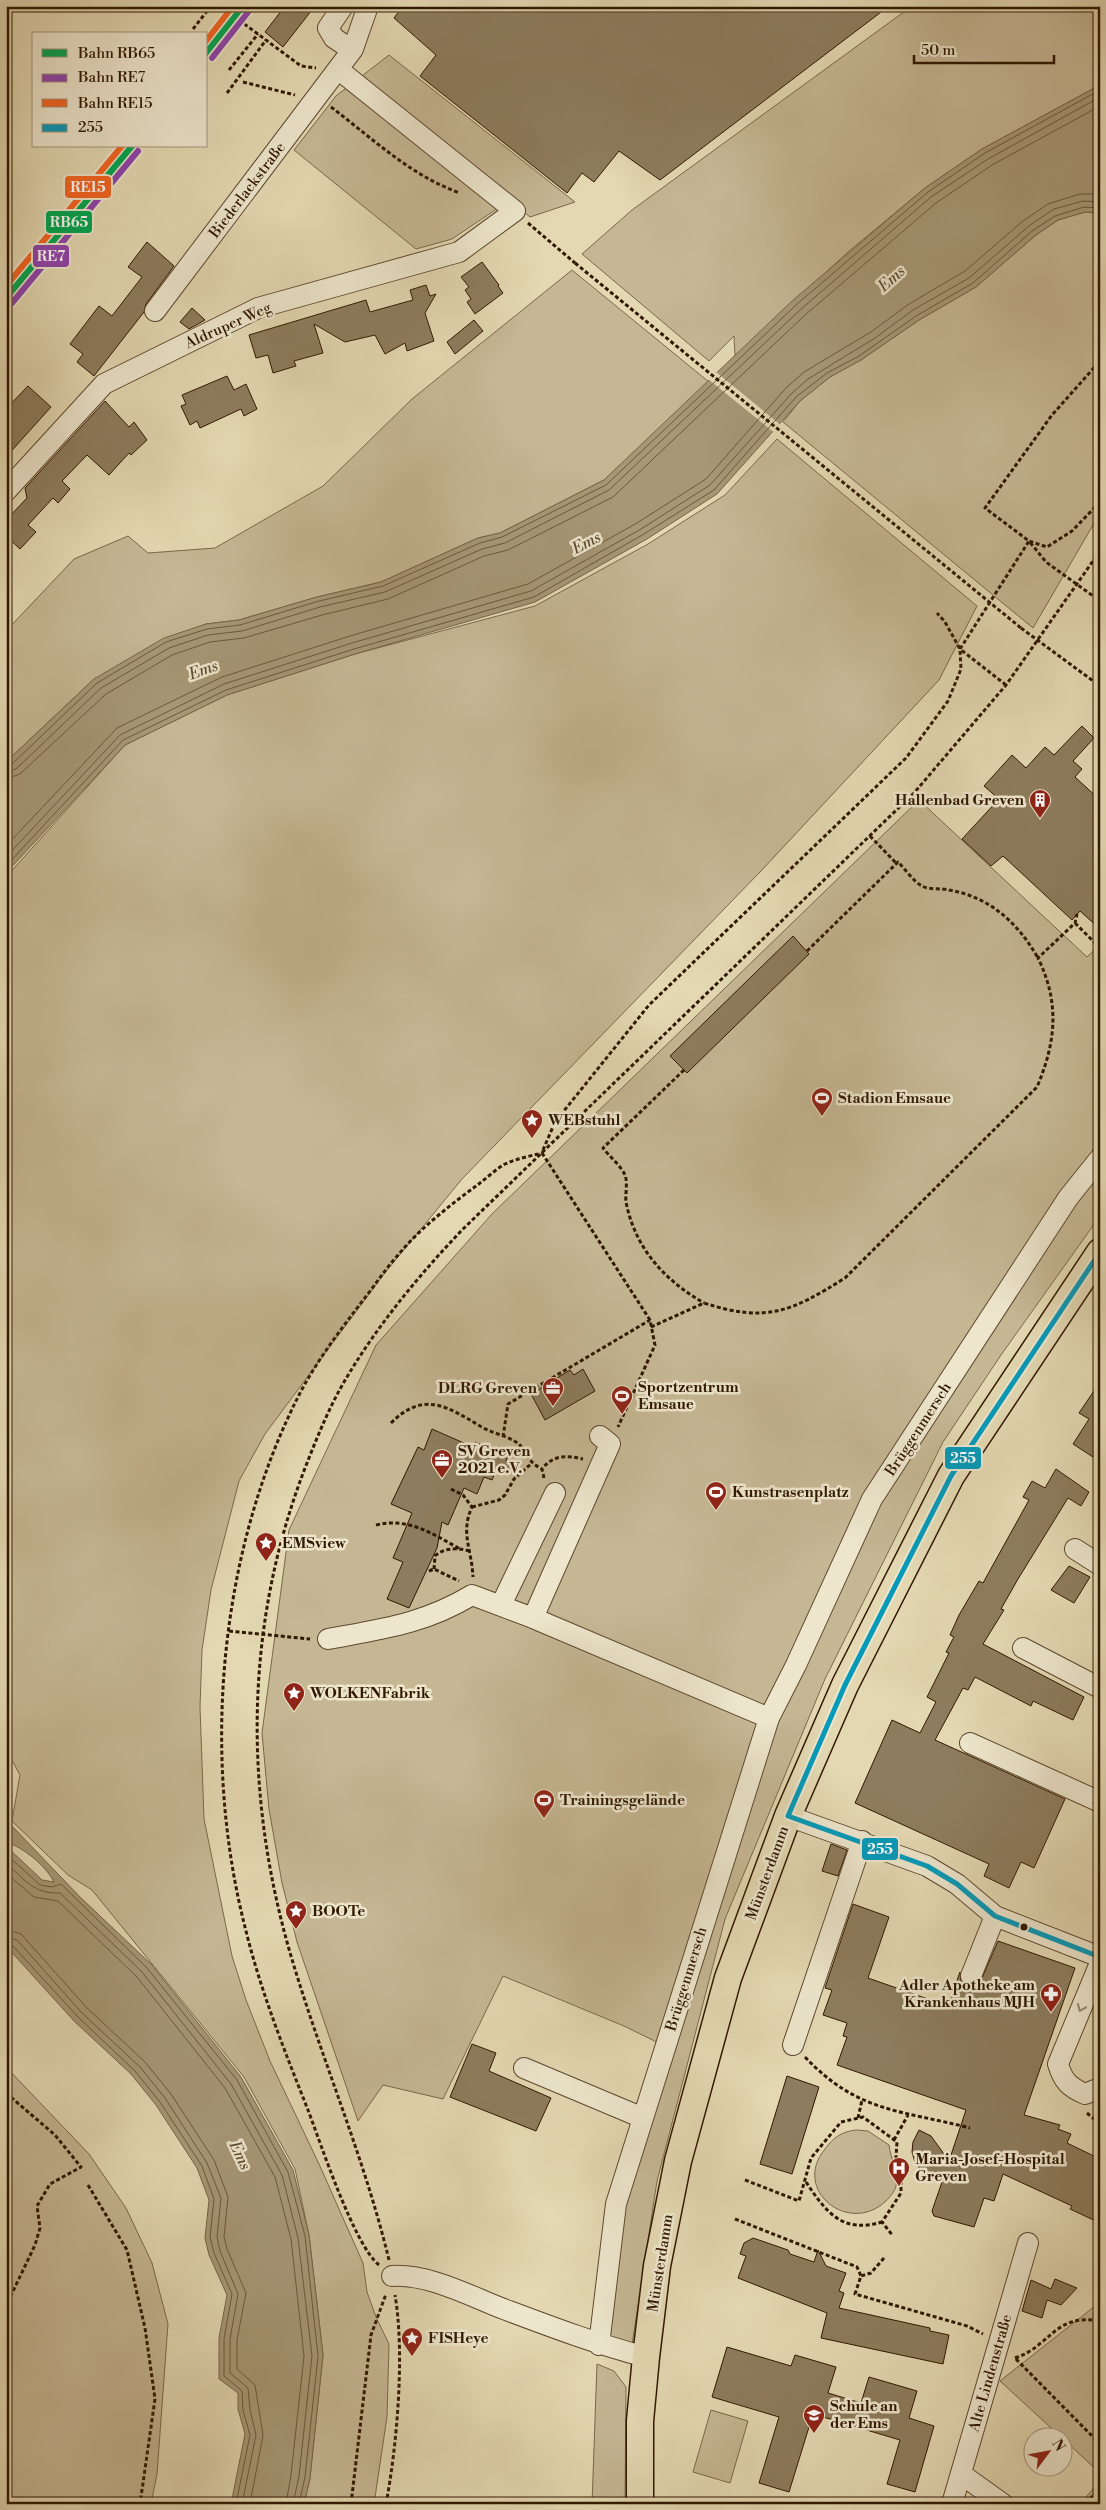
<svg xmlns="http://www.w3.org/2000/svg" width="1106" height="2510" font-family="'Libre Bodoni',serif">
	<rect width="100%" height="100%" fill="#e3d8b2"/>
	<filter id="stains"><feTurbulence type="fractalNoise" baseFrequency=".004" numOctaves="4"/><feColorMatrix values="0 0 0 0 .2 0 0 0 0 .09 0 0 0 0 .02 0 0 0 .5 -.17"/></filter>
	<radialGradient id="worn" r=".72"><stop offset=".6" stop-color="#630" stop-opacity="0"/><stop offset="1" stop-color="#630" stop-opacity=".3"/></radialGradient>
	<!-- green -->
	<path fill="#c5b794" stroke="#7a684a" d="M912,6H1100V85L982,149L925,188L848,252L735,356L734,336L709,361L582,254L632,210Z
		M389,55L575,202L530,217L510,200L452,239L416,249L294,150L336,96Z
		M1085,212L1100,213V513L1033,628L783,422L800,401L830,377L861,360L919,320L976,287L1036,235L1058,220Z
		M572,270L709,382L604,480L500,533L478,538L381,582L317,597L239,620L206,624L94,679L6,762V631L74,559L128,536L148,553L215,548L323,486L412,399Z
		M777,439L977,606L939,680L761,871L462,1179L384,1274L265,1434L239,1481L211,1590L202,1650L200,1707L204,1819L232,1956L246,2000L270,2061L319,2164L363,2263L367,2292L376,2317L389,2344L387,2417L374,2504H304L310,2478L323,2355L309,2235L295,2169L244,2077L92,1890L68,1875L12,1821L20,1775L6,1749V877L125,745L227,695L355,654L535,606L648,544L725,495Z
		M919,800L1087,957L1100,945V1216L1001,1355L943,1442L825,1679L725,1919L657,2181L632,2345L610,2338L623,2209L671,2049L624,2026L503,1976L443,2099L383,2085L358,2121L297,1942L282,1883L269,1809L262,1733L289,1530L376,1345L492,1214Z
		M6,2067L89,2154L126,2208L152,2263L168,2324L157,2474L151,2504H6Z
		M856,2130L868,2131L889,2145C890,2156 899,2174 896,2186C895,2191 890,2197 886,2201C849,2236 791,2190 825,2149C834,2137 841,2132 856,2130Z
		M1100,2302V2473L1000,2381Z
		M597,2364L614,2371L626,2387L625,2504H592Z
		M711,2410L748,2421L730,2483L693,2472Z
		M1100,2481V2504H1080Z"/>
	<!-- water -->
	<path fill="#a69776" stroke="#776447" d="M1100,85V213L1085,212L1058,220L1036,235L976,287L919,320L861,360L830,377L800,401L717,494L647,539L535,602L355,654L227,695L125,745L6,873V762L94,679L164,638L206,624L239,620L317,597L381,582L478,538L500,533L604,480L792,301L925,188L982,149Z
		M6,1804L11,1825L81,1898L151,1964L241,2077L293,2170L309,2235L323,2355L310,2478L304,2504H231L245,2434L238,2409V2393L219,2379V2338L227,2295L209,2255L205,2238L209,2200L197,2168L156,2105L131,2074L74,2021L6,1946V1846L42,1880L54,1882C46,1866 23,1847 6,1842Z"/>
	<!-- pier -->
	<path fill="#e3d8b2" d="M716,372L782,426L776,434L708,379Z"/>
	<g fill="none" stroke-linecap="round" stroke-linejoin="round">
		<!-- shore -->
		<path stroke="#6b583c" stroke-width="1" d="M6,765L12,764L97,683L166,642L207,629L240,625L319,601L383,586L480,543L502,537L606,485L796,305L928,192L985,153L1100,90
			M6,772L16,769L101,688L169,648L208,635L242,631L320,607L385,592L482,549L505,543L609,490L800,310L931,197L988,159L1100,97
			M6,779L20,774L106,694L172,655L210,642L244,638L322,615L388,599L484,556L508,550L613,497L805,315L936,203L992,165L1100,106
			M6,846L117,728L222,677L350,636L528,584L637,523L706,479L786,388L804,372L871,332L909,304L965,271L1023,221L1048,204L1080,194H1100
			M6,857L120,735L224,684L352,643L531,591L641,529L710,485L792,393L808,379L875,338L913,310L969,278L1030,225L1054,209L1083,201L1100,202
			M6,866L123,740L226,690L354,649L534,597L644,534L714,490L796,397L827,373L859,356L916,316L973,283L1032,231L1055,216L1084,207L1100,208
			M6,1854L40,1885L52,1887L61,1884L147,1968L237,2080L288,2172L305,2236L318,2356L305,2477L299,2504
			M6,1863C25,1880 34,1894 60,1893L142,1972L231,2084L282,2175L298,2238L312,2356L299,2476L293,2504
			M6,1873L34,1897L58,1901L137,1977L225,2088L275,2177L291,2239L304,2356L291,2475L286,2504
			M6,1929L21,1934L87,2008L145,2062L171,2094L214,2160L228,2197L224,2237L227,2249L246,2293L237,2340V2369L255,2385L263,2435L250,2504
			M6,1937L17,1940L82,2013L140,2067L165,2098L207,2163L221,2198L217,2237L220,2251L238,2294L230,2339V2373L248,2388L250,2410L256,2435L242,2504
			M6,1943L12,1945L78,2017L135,2071L160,2102L202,2166L214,2199L210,2237L214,2253L232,2294L224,2339V2376L242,2391L243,2410L250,2435L236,2504"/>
	</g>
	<!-- building -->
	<path fill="#8d7c5d" stroke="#301801" d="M285,6H315L283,47L265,32Z
		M403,6H889L660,180L619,151L594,182L582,173L567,193L420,76L436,55L394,18Z
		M147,242L174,266L146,304L144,312L94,376L77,362L83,354L70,344L99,306L112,316L142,277L128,267Z
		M482,262L499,285L498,286L503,293L475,314L467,302L471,299L465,290L469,287L461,277Z
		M426,285L430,296L436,294L425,313L434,341L407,351L405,343L385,354L375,335L345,342L314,324L323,353L294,361L296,366L273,373L268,355L256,358L249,335L366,300L370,312L413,300L410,290Z
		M192,308L205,320L189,329L180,322Z
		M474,320L483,331L455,354L447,342Z
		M227,376L234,390L246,384L257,409L244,416L241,409L200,428L197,421L190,425L181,406L186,404L182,395Z
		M28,386L51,407L6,457V409Z
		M105,401L129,427L134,422L147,440L131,455L129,453L109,475L87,455L62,481L70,489L58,503L53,498L28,525L36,532L20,549L6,536V520L27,498L25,488Z
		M1082,726L1094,738L1073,761L1082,769L1075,777L1100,800V929L1080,911L1072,920L1003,856L991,866L962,839L999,799L984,786L1012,755L1026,768L1045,747L1054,755Z
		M793,936L809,954L687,1073L670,1056Z
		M583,1369L595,1391L545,1420L531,1394L570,1370L574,1375Z
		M1100,1382V1446L1093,1457L1073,1444L1089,1419L1079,1413Z
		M432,1429L473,1447L475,1442L508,1456L506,1461L518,1465L494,1475L492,1480L484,1477L477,1494L464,1488L448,1525L442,1522L437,1548L409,1608L387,1599L403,1562L393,1558L412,1513L391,1504L418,1447L424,1450Z
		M1056,1469L1089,1492L1081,1506L1068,1498L1018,1579L1001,1609L1004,1610L983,1644L1084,1697L1073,1720L1033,1701L1031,1706L975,1677L968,1690L963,1688L935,1740L1065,1799L1034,1868L1021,1862L1009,1888L984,1876L989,1864L855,1803L892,1720L920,1733L936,1702L927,1697L949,1653L946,1652L954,1637L950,1635L959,1615L979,1581L983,1583L1029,1500L1023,1497L1032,1481L1045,1488Z
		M1069,1566L1090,1577L1074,1603L1051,1590Z
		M831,1844L847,1850L838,1876L822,1871Z
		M853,1904L889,1917L868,1978L948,2006L960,1972L961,1983L966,1987L973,1988L979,1985L998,1941L1075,1968L1024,2115L1060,2125L1058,2129L1071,2134L1067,2143L1100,2159V2223L1070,2209L1072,2206L1003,2174L994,2201L984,2198L974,2227L934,2216L932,2211L942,2182L921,2170L915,2162L912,2152L913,2142L919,2130L931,2136L949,2161L966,2110L837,2065L847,2037L843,2036L847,2023L823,2015L832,1990L825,1988Z
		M472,2044L496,2053L489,2071L551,2098L536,2131L450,2097Z
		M787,2076L819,2087L792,2174L760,2164Z
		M753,2238L788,2250L790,2254L814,2262L818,2250L826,2266L846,2273L839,2291L844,2293L839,2308L930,2328V2331L949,2335L943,2364L821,2338L827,2313L738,2278L746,2256L740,2254L744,2243Z
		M1055,2279L1077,2288L1061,2305L1047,2300L1042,2318L1022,2311L1031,2280L1051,2289Z
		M727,2347L791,2366L795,2355L836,2367L828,2393L861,2403L869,2377L917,2391L909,2418L934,2426L915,2492L887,2484L900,2440L813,2414L789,2492L759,2483L779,2417L712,2397Z"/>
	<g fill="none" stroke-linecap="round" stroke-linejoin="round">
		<!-- minor casing -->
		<g stroke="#5d482d" stroke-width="22">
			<path id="minor" d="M343,6L328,28L334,38L352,50
				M155,311L353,49L368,6
				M6,491L104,384L258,308L459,252L515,211L339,70
				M1075,1549L1100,1565
				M501,1605L555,1493
				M533,1618L610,1444L600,1436
				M328,1639C382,1629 424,1624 472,1595L533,1618L769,1718
				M1023,1648L1100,1688
				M970,1743L1100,1802
				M788,1816L927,1866L957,1884L995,1916L1100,1957
				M1100,1963L1058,2064C1063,2081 1069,2087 1085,2094L1100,2088
				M971,1976L995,1916
				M793,2045L862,1841
				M524,2068L643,2118
				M392,2276C429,2274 468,2295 501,2308C549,2326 596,2344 646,2357
				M599,2345L616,2204L769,1718L796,1665L872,1499L1068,1198L1100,1158
				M961,2474L1003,2504
				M952,2504L1028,2243"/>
		</g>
		<!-- major casing -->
		<g stroke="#301801" stroke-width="29">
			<path id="major" d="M640,2504V2421L646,2357L657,2266L678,2161L728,1978L788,1816L845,1685L951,1476L1100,1252"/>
		</g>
		<!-- path -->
		<path stroke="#301801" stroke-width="3" stroke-dasharray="4 2.5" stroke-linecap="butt" d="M212,6L219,11
			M239,20L301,66L316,68
			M193,29L211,6
			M229,70L258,34
			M243,82L295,95
			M227,93L266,40
			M331,107C372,138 411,176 460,193
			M528,223L575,263
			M1100,502L1072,531L1047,547L1029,541L1046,562L1100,601
			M1021,628L1100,686
			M1006,685L960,649L1029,541L985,508L1052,415L1100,361
			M870,836L896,863
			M1075,923L1100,948
			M807,951L898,862C905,869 914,882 922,886C929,890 941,888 949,890C990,897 1018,923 1038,958
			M684,1070L603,1148C609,1156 621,1166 625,1175C628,1183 625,1194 626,1202C635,1248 664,1280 704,1303
			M543,1150L555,1122L649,1005L906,758L948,701L961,669L960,649L945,622L937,613
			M542,1153L650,1320L655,1345L618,1427
			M651,1327L704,1303C766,1323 791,1312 845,1278L1037,1087C1056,1042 1060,1003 1038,958L1075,923L1077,914
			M391,1423C424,1390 448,1407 480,1426C491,1433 505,1435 516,1442C526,1448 525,1461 542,1469
			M503,1437L508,1404L650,1320
			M544,1478L542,1469C553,1455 566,1455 583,1459
			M451,1489L463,1495L472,1507C460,1533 472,1550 473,1577
			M472,1507L499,1500L505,1495L514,1479L532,1463
			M376,1525C408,1517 433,1534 460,1549
			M434,1569L435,1556C445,1547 458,1548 470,1551
			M429,1571L434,1569L459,1581
			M229,1631L310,1639
			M805,2057C858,2113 901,2110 970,2128
			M6,2093L55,2135L81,2167L50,2184L37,2206L40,2228L35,2245L6,2306
			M1087,2113L1100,2124
			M858,2118L862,2100
			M894,2140L908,2115
			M745,2180L799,2201L811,2158L841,2122L863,2117L897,2142L896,2157L901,2176V2193L882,2222L893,2236
			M806,2182C826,2212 842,2234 882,2222
			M88,2185L127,2250L145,2328L155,2399L140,2504
			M735,2219L857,2267L861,2276
			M884,2258L871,2273L861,2276L855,2294L967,2326L983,2334
			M389,2260C363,2152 317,2049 287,1942C243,1782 246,1618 307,1463C318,1435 329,1408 344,1382C376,1327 419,1275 463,1229L914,793L1006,685L1100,551
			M379,2265C354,2245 321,2144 308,2110C285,2052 261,1992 246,1931C201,1758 218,1553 300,1393C318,1359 341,1329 364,1299C376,1284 386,1268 399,1254C420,1228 453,1203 480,1183C488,1177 496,1169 505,1164C516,1159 530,1156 542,1153
			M1015,2358C1050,2347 1054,2313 1100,2321
			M1016,2359L1100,2444
			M351,2504L371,2335L386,2294
			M386,2504C397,2446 405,2353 395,2295
			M1086,2504L1100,2487"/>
		<!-- minor -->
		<use href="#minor" stroke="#ede6cd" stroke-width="20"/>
		<!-- major -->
		<use href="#major" stroke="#e3d8b2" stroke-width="26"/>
		<!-- path-bridge -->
		<path stroke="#301801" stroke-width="3" stroke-dasharray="4 2.5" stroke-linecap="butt" d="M575,263L1021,628"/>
		<!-- bus-1 casing -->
		<g stroke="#ede6cd" stroke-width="9">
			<path id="bus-1" d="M1100,1252L951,1476L845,1685L788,1816L927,1866L957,1884L995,1916L1100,1957"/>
		</g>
		<!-- bus-1 -->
		<use href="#bus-1" stroke="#059aba" stroke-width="5"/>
		<!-- rail-1 casing -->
		<g stroke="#ede6cd" stroke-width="10">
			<path id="rail-1" d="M206,53L243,6
				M6,298L132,146"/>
		</g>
		<!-- rail-2 casing -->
		<g stroke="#ede6cd" stroke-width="10">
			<path id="rail-2" d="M212,58L249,11
				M12,303L138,151"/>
		</g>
		<!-- rail-3 casing -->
		<g stroke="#ede6cd" stroke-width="10">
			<path id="rail-3" d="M206,41L233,6
				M6,286L122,146"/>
		</g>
		<!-- rail-1 -->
		<use href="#rail-1" stroke="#00a651" stroke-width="6"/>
		<!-- rail-2 -->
		<use href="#rail-2" stroke="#8e44ad" stroke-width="6"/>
		<!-- rail-3 -->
		<use href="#rail-3" stroke="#f26522" stroke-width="6"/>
	</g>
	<!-- one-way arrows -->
	<defs><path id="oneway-chevron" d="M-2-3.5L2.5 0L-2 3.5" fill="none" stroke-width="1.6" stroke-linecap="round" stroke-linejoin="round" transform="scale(1.25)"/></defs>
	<use stroke="#988971" href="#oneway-chevron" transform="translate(1081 2008) rotate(112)"/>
	<!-- icons -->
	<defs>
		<g id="building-pin" transform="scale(1.125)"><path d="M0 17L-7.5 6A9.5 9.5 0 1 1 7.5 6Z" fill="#8f2418" stroke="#ede6cd"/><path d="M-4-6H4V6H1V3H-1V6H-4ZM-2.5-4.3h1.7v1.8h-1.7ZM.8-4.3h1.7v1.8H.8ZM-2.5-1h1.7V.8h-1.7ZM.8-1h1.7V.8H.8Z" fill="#fff"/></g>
		<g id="stadium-pin" transform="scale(1.125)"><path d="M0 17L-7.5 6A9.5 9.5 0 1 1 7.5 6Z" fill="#8f2418" stroke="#ede6cd"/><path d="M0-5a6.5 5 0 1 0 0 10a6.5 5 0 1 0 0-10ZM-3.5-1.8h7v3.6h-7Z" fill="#fff"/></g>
		<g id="sight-pin" transform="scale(1.125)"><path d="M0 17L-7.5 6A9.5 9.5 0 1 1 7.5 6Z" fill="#8f2418" stroke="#ede6cd"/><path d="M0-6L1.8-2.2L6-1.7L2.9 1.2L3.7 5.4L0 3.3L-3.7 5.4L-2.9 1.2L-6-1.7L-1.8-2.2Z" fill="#fff"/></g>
		<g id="office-pin" transform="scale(1.125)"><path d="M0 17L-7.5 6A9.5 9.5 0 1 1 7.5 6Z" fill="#8f2418" stroke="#ede6cd"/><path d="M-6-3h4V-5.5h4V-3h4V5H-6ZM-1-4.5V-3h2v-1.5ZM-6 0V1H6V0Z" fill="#fff"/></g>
		<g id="pharmacy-pin" transform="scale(1.125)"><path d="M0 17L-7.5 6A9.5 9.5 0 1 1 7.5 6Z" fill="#8f2418" stroke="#ede6cd"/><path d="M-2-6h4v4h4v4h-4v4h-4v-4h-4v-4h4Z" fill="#fff"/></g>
		<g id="hospital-pin" transform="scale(1.125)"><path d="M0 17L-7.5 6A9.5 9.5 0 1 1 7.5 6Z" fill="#8f2418" stroke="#ede6cd"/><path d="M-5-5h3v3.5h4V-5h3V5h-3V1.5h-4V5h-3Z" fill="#fff"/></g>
		<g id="school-pin" transform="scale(1.125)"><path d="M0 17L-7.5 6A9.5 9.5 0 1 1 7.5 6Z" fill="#8f2418" stroke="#ede6cd"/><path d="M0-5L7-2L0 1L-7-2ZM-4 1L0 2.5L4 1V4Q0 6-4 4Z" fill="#fff"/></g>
	</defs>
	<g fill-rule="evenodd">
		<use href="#building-pin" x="1040" y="800"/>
		<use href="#stadium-pin" x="822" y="1098"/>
		<use href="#sight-pin" x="532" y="1120"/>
		<use href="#office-pin" x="553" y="1388"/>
		<use href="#stadium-pin" x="622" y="1396"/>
		<use href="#office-pin" x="442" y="1460"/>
		<use href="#stadium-pin" x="716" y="1492"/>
		<use href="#sight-pin" x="266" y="1543"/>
		<use href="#sight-pin" x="294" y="1693"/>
		<use href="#stadium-pin" x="544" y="1800"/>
		<use href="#sight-pin" x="296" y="1911"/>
		<use href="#pharmacy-pin" x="1051" y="1994"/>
		<use href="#hospital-pin" x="899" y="2168"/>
		<use href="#sight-pin" x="412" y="2338"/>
		<use href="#school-pin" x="814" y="2415"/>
	</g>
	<!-- markers -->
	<circle fill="#301801" stroke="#ede6cd" stroke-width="2" cx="1024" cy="1927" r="4.5"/>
	<g text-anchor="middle" stroke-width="5" stroke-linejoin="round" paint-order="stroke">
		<!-- street labels -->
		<g font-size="15" fill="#301801" stroke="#ede6cd">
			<text transform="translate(247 190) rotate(-53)" y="5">Biederlackstraße</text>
			<text transform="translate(228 325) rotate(-24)" y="5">Aldruper Weg</text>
			<text transform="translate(918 1429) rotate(-57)" y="5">Brüggenmersch</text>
			<text transform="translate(767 1873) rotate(-70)" y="5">Münsterdamm</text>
			<text transform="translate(686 1979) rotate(-73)" y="5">Brüggenmersch</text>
			<text transform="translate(660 2263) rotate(-81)" y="5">Münsterdamm</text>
			<text transform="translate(990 2373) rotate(-74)" y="5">Alte Lindenstraße</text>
		</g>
		<!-- poi labels -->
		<g font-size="15" font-weight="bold" fill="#301801" stroke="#ede6cd" text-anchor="start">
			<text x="1024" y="805" text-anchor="end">Hallenbad Greven</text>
			<text x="838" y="1103">Stadion Emsaue</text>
			<text x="548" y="1125">WEBstuhl</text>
			<text x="638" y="1392">Sportzentrum<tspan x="638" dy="17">Emsaue</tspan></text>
			<text x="537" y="1393" text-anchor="end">DLRG Greven</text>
			<text x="458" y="1456">SV Greven<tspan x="458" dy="17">2021 e.V.</tspan></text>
			<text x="732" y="1497">Kunstrasenplatz</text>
			<text x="282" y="1548">EMSview</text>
			<text x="310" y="1698">WOLKENFabrik</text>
			<text x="560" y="1805">Trainingsgelände</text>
			<text x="312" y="1916">BOOTe</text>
			<text x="1035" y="1990" text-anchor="end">Adler Apotheke am<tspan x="1035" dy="17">Krankenhaus MJH</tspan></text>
			<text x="915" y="2164">Maria-Josef-Hospital<tspan x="915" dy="17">Greven</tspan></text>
			<text x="428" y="2343">FISHeye</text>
			<text x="830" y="2411">Schule an<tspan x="830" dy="17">der Ems</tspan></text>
		</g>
		<!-- water labels -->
		<g font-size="16" font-style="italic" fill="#5f4b30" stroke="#ede6cd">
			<text transform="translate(891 278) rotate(-42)" y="6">Ems</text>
			<text transform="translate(586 542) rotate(-28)" y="6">Ems</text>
			<text transform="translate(203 669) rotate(-20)" y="6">Ems</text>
			<text transform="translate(241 2155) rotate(65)" y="6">Ems</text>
		</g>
	</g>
	<g stroke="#ede6cd" stroke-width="2">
		<rect x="64" y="175" width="48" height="24" rx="5" fill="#f26522"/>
		<rect x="45" y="210" width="48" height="24" rx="5" fill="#00a651"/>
		<rect x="32" y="244" width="38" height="24" rx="5" fill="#8e44ad"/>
		<rect x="944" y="1446" width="38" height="24" rx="5" fill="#059aba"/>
		<rect x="861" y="1837" width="38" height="24" rx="5" fill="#059aba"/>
	</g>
	<g font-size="14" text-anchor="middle" font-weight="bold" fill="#fff">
		<text x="88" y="192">RE15</text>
		<text x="69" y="227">RB65</text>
		<text x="51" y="261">RE7</text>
		<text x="963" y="1463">255</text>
		<text x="880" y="1854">255</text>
	</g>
	<!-- margin -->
	<rect width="1106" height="2510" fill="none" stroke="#e3d8b2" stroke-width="25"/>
	<rect x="8" y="8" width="1091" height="2495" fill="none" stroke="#301801" stroke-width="2.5"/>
	<rect x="12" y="12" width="1081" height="2485" fill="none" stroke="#301801"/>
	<!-- legend -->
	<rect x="32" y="32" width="175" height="115" fill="#ede6cd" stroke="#a1947b"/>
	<rect x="42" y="49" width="25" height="8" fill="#00a651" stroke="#a1947b"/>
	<text x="78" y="58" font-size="15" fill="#301801">Bahn RB65</text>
	<rect x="42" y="74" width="25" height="8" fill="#8e44ad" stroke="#a1947b"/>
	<text x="78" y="82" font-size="15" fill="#301801">Bahn RE7</text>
	<rect x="42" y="99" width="25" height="8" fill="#f26522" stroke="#a1947b"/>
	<text x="78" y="108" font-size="15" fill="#301801">Bahn RE15</text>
	<rect x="42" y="124" width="25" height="8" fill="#059aba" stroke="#a1947b"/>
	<text x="78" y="132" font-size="15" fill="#301801">255</text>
	<!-- north arrow -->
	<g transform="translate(1048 2452) rotate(58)"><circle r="24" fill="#ede6cd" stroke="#a1947b"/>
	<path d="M0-4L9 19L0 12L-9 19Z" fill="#8f2418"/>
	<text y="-8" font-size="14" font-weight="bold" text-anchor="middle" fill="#301801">N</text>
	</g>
	<!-- scale -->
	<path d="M914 55v8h140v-8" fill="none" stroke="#301801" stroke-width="2.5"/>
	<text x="921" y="55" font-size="15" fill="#301801" stroke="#ede6cd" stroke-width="4" paint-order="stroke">50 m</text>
	<rect width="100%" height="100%" filter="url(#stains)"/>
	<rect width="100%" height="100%" fill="url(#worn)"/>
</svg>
